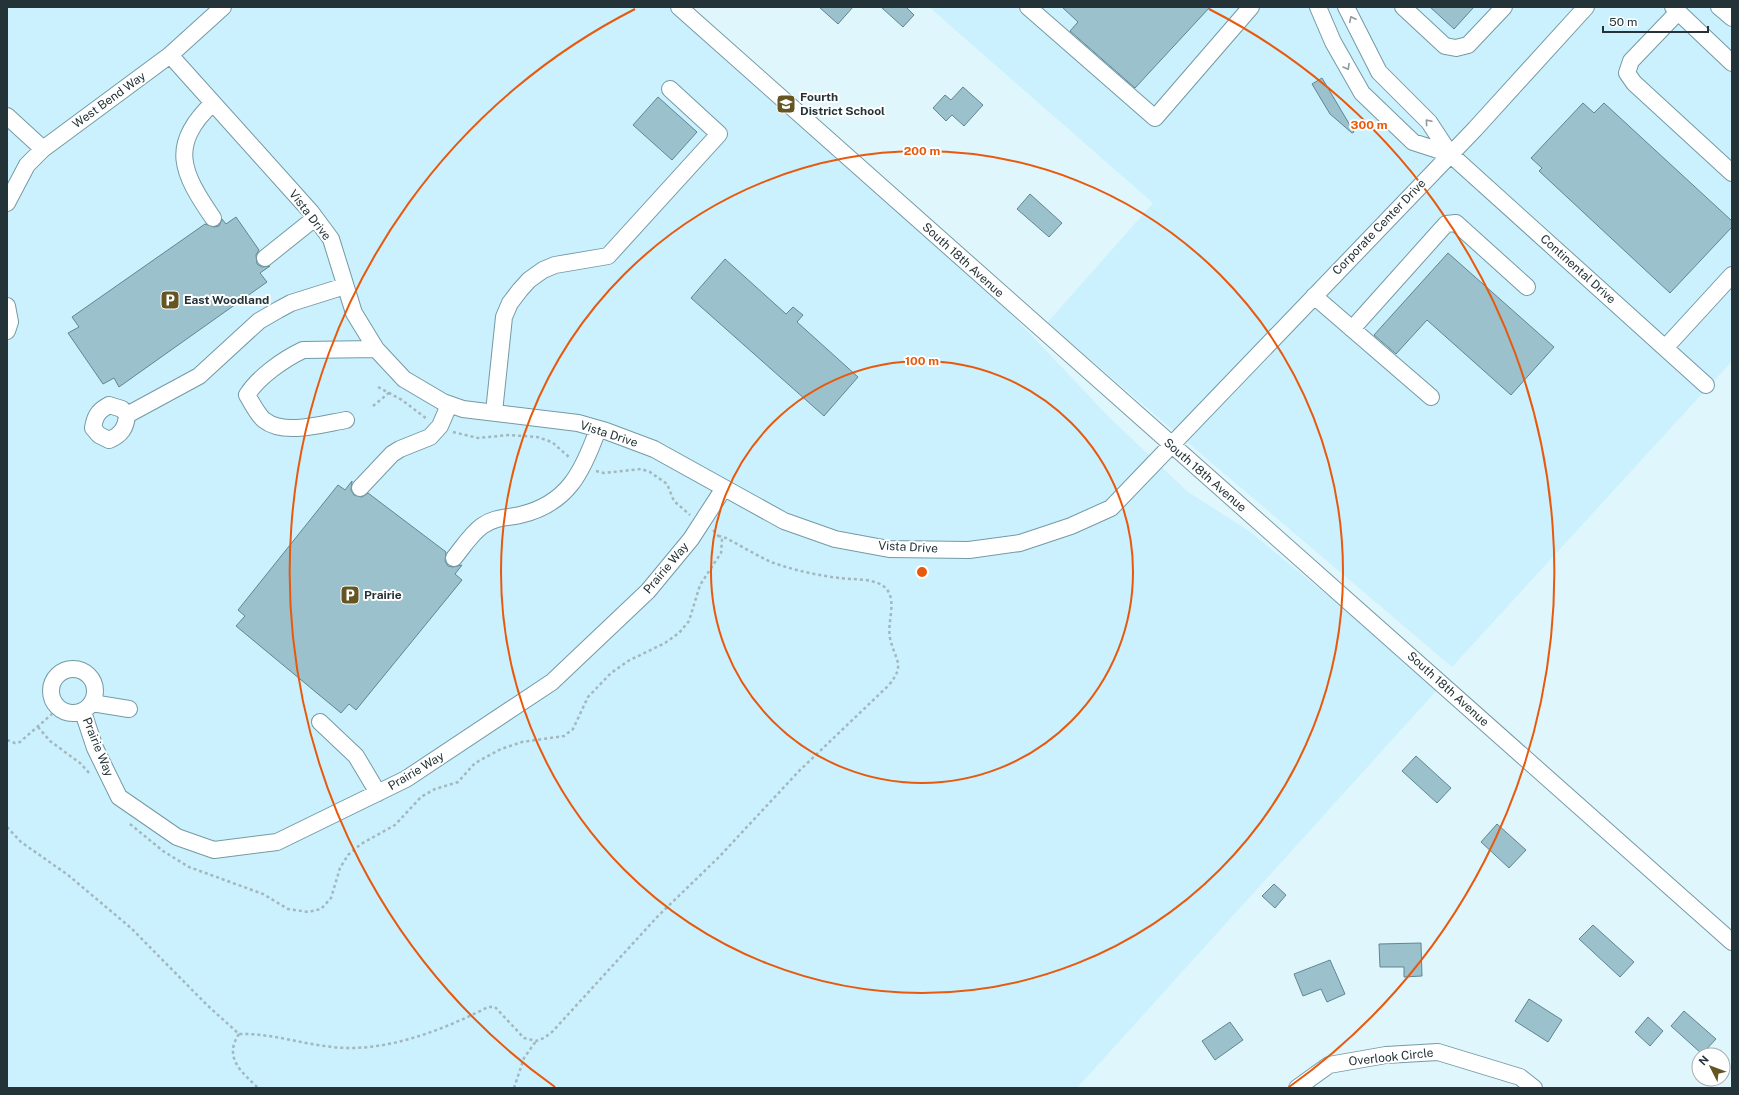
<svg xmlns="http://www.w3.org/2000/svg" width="1739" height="1095" font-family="'Public Sans',sans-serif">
	<rect width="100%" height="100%" fill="#dff6fd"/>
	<!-- built -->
	<path fill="#caf1fd" d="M7,7H669L995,297L1109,417L1188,492L1249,531L1388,645L1437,690L1077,1088H7Z
		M929,7H1732V361L1452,667L1047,323L1153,203Z"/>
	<!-- building -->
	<path fill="#9ac1cc" stroke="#618691" d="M819,7H853L838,24Z
		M881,7H906L914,15L903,27Z
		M1062,7H1210L1135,88L1070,31L1078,22Z
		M1430,7H1474L1454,29Z
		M1322,78L1354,132L1352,133L1330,114L1312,84Z
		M963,87L983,105L964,126L952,115L946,121L933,108L945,95L951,100Z
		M658,97L697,132L672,160L633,125Z
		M1583,103L1594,113L1604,103L1732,221V227L1670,293L1539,171L1542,168L1531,158Z
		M1030,194L1062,223L1049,237L1017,209Z
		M236,217L259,250L256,255L257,264L262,267L270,266L260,273L267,282L119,387L114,378L103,384L68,333L79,327L72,317L205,224L214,227L219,226L222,219L226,224Z
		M1448,253L1554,347L1511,395L1427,320L1396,354L1374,335Z
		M725,259L786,314L793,307L803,315L797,322L858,377L824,416L691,298Z
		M352,481L351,490L354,495L362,497L368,493L446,552L445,561L448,566L453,567L462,565L455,574L462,580L356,710L349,704L341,713L236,626L245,616L238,610L338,485L345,490Z
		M1416,756L1451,788L1437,803L1402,771Z
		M1497,824L1526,850L1509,868L1481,842Z
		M1274,884L1286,895L1275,908L1262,896Z
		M1593,925L1634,962L1620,977L1579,939Z
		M1421,943L1422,976L1404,977V967H1380L1379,944Z
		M1330,960L1345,994L1327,1002L1321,989L1303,996L1294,974Z
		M1529,999L1562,1020L1548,1042L1515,1021Z
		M1684,1011L1716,1039L1702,1054L1671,1026Z
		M1648,1017L1663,1031L1650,1046L1635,1032Z
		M1230,1022L1243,1040L1215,1060L1202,1041Z"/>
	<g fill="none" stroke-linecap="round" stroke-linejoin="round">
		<!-- minor casing -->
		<g stroke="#749aa4" stroke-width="18">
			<path id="minor" d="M679,7L1732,942
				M1028,7L1155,118L1251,7
				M1318,7L1333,42L1362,93L1413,142L1450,154
				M1346,7L1379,72L1429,122L1450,154L1706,385
				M1403,7L1445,46L1456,48L1468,45L1504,7
				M1673,7L1732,63
				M1719,7L1732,18
				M1678,12L1631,61L1627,73L1634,83L1732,173
				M170,55L311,212L331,239L354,313L376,349L404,379L443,402L463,409L578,423L606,431L654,449L784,521L835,539L889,549L969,550L1020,543L1071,526L1111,508L1475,129L1586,7
				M213,103C168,145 182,173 213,218
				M7,116L43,149
				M7,203L27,165L43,149L170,55L223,7
				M265,258L315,218
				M1314,296L1431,397
				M7,306L10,322L7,331
				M1352,329L1446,224L1456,223L1527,287
				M1665,348L1732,275
				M494,412L504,317L510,303L520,290L529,280L543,270L555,265L608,256L719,134L670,89
				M127,415C126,428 121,435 109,440L99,435L93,428C95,416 98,411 109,405L122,409L127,415L199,376L259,321L278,310L291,303L345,286
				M346,420C323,424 284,436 264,420C257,414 252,403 247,395C258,377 284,359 303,350L376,349
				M360,488L392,454L400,449L430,437L440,426L449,405
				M454,558C463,547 471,534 482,526C494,517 507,518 520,515C568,504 583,471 598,429
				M51 691a22 22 0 1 1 44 0a22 22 0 1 1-44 0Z
				M92,703L129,709
				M83,712L95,748L119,797L177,837L214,850L277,842L406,779L552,682L648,591L691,539L724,488
				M320,722L356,756L378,793
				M1297,1088L1329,1065L1386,1055L1438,1052L1520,1077L1534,1088"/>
		</g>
		<!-- path -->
		<path stroke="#a3b7bd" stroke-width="2.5" stroke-dasharray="3 3" stroke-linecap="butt" d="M378,387L402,400L427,419
			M373,406L390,392
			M453,432L478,438L509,435L537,437L552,442L570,458
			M596,471L604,473L641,469L650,472L667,484L674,501L690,515
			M38,727L50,741L80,763L91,775
			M7,740L15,743L20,742L52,714
			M130,824L163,851L189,867L263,894L288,909L308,912L321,909L331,898L340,868L348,855L361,844L395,825L421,797L435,789L458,782L475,763L501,749L522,742L564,736L573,729L588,697L611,673L628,661L665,643L679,633L689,621L700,585L721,553L722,540L713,530
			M7,827L21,842L68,875L131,928L207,1005L239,1034C271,1033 301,1044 333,1047C385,1053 443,1030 488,1007H495L524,1038L536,1041L544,1038L552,1032L658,916L719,857L799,771L889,685C906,664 895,661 890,638C887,623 896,604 888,591C879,577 853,580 839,578C816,575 793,570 771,562C756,555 741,546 726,538L719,536
			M239,1034C223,1058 242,1072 258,1088
			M514,1088L524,1058L536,1041"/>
		<!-- minor -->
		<use href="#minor" stroke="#fff" stroke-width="16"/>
	</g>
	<!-- one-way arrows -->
	<defs><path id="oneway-chevron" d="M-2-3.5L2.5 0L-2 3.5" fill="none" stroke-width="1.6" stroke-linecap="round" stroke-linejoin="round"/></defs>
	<g stroke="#91999b">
		<use href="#oneway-chevron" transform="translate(1352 19) rotate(-116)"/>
		<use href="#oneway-chevron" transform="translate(1347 67) rotate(60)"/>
		<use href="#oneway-chevron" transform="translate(1428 122) rotate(-131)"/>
	</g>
	<!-- distance rings -->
	<g fill="none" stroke="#e8590c" stroke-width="2">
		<circle cx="922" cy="572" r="211"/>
		<circle cx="922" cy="572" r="421"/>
		<path d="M555 1087A632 632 0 0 1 635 9M1209 9A632 632 0 0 1 1289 1087"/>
	</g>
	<!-- icons -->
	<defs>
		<g id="school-square" transform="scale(1)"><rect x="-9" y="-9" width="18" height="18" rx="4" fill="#655522" stroke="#fff"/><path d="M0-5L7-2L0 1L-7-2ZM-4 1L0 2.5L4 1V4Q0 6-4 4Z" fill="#fff"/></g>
		<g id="parking-square" transform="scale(1)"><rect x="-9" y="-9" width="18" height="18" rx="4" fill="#655522" stroke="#fff"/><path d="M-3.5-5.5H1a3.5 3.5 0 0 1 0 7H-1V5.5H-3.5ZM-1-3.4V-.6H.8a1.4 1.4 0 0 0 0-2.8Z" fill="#fff"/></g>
	</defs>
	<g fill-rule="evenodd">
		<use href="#school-square" x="786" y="104"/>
		<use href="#parking-square" x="170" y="300"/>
		<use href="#parking-square" x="350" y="595"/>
	</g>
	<g text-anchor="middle" stroke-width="4" stroke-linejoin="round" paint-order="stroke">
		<!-- poi labels -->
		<g font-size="12" font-weight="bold" fill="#233337" stroke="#fff" text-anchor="start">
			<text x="800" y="101">Fourth<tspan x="800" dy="14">District School</tspan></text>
			<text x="184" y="304">East Woodland</text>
			<text x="364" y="599">Prairie</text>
		</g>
		<!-- street labels -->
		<g font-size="12" fill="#233337" stroke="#fff">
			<text transform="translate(109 100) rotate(-36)" y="4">West Bend Way</text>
			<text transform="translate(310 215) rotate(52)" y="4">Vista Drive</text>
			<text transform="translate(1379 227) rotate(-46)" y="4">Corporate Center Drive</text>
			<text transform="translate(963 260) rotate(42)" y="4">South 18th Avenue</text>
			<text transform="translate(1578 269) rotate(42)" y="4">Continental Drive</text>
			<text transform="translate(609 434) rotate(18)" y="4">Vista Drive</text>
			<text transform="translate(1205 475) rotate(41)" y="4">South 18th Avenue</text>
			<text transform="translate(908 547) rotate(3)" y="4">Vista Drive</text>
			<text transform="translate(666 568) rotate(-50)" y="4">Prairie Way</text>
			<text transform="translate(1448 689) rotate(42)" y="4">South 18th Avenue</text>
			<text transform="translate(98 747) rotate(68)" y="4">Prairie Way</text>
			<text transform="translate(416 771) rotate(-31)" y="4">Prairie Way</text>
			<text transform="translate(1391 1057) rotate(-6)" y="4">Overlook Circle</text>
		</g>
	</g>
	<circle cx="922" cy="572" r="6" fill="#e8590c" stroke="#fff" stroke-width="2"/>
	<g font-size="12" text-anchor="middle" font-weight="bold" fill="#e8590c" stroke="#fff" stroke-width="4" stroke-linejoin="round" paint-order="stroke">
		<text x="1369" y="129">300 m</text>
		<text x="922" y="155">200 m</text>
		<text x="922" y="365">100 m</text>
	</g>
	<!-- border -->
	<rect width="1739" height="1095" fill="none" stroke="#233337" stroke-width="16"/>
	<!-- north arrow -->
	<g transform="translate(1711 1067) rotate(312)"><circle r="19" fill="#ffffff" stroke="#a7adaf"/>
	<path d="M0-3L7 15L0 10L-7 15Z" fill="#655522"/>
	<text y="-6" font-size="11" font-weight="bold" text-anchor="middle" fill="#233337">N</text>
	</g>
	<!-- scale -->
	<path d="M1603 26v6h105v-6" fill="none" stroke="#233337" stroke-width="2"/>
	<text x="1609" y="26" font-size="12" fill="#233337" stroke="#ffffff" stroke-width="3" paint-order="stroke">50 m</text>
</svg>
